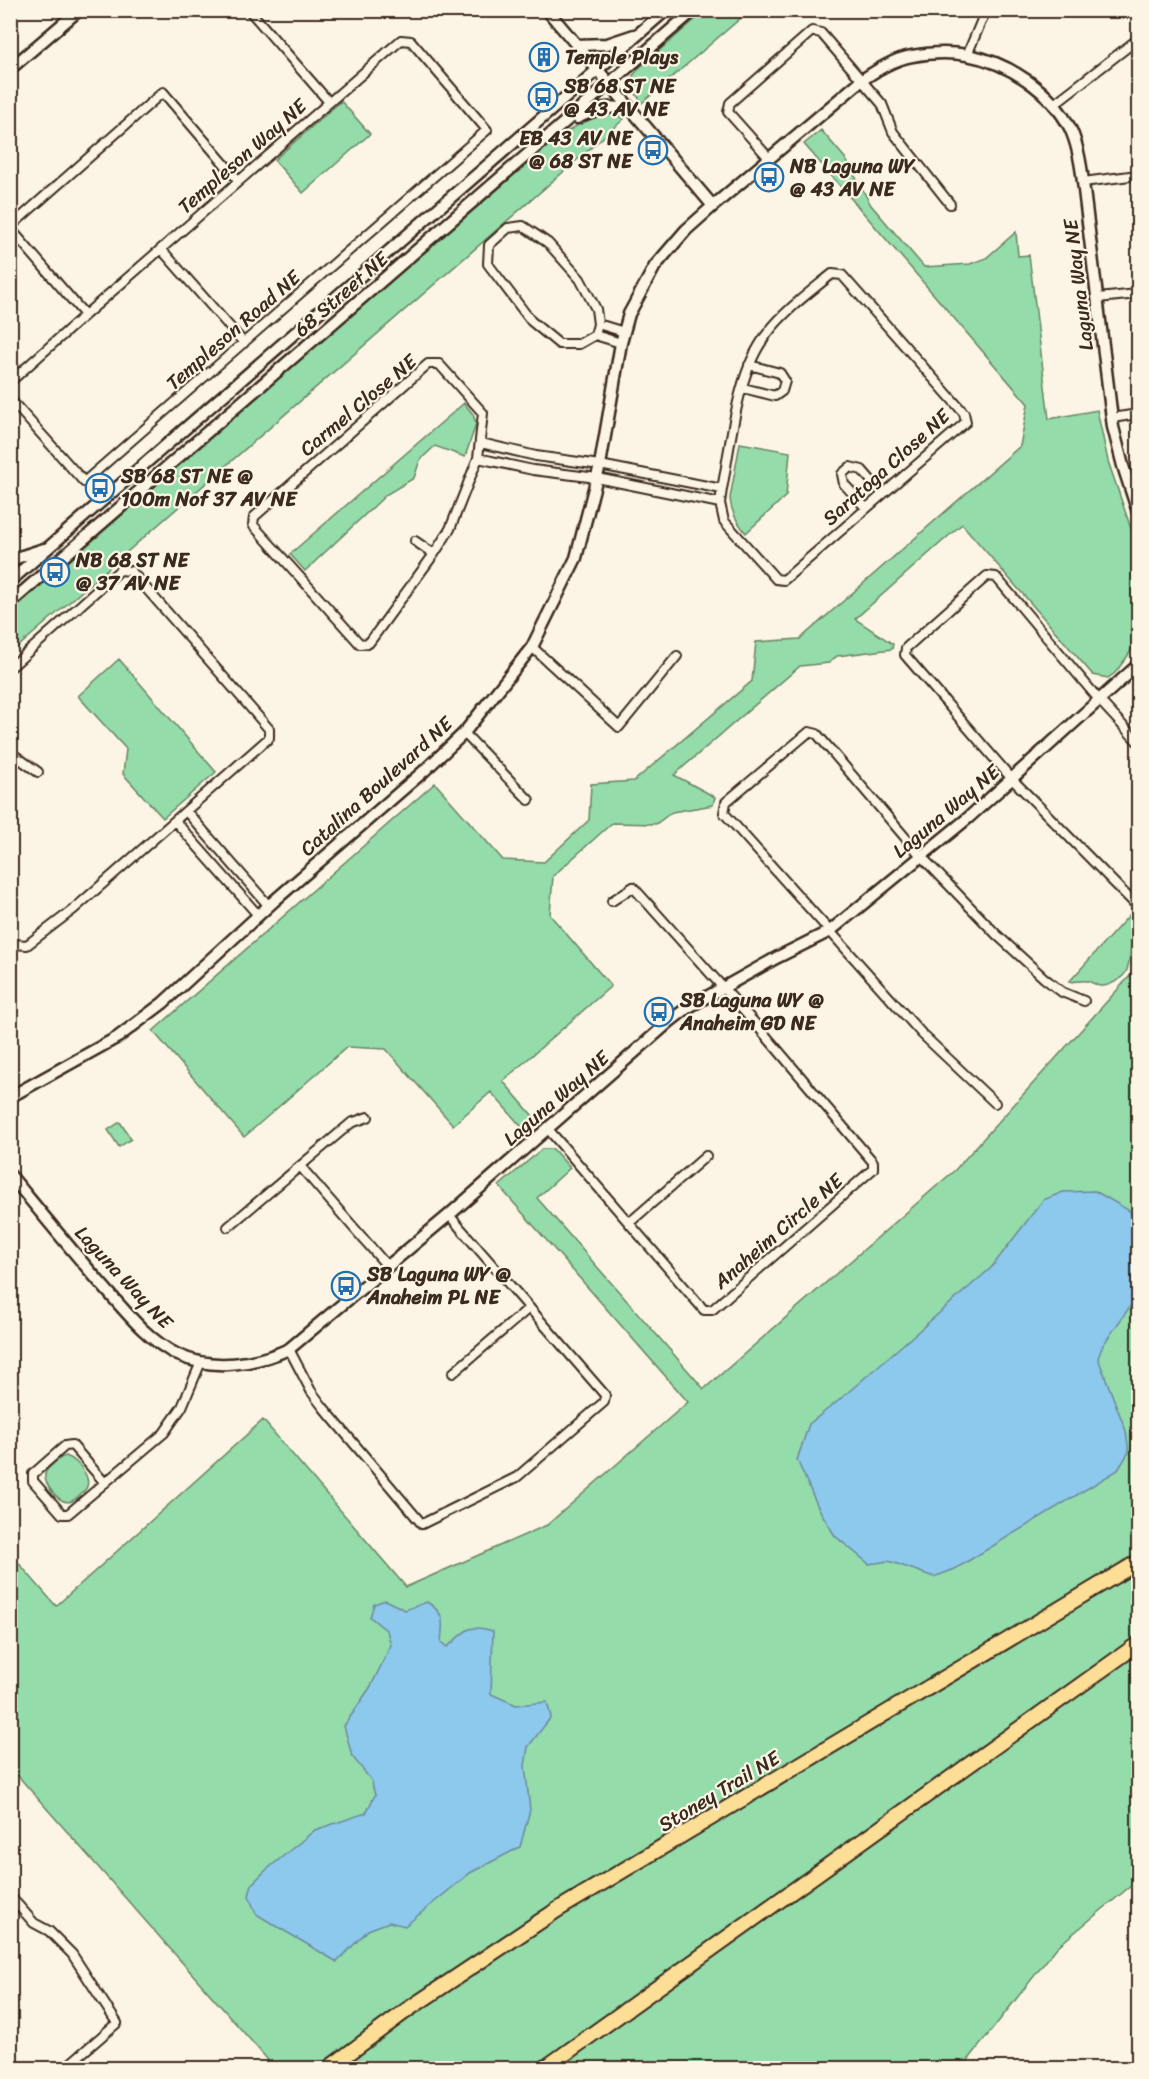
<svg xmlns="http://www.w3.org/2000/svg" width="1149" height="2079" font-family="Sriracha,sans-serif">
	<rect width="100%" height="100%" fill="#fcf5e5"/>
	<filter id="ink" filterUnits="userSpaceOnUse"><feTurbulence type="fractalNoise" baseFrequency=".0167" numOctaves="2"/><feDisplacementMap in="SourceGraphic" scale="12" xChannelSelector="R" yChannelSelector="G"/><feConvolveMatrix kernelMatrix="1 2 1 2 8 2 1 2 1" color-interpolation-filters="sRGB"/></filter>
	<g filter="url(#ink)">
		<!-- green -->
		<path fill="#94dcaa" stroke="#688364" stroke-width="1.5" d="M705,11H749L642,103L632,88V77L639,68Z
			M341,101L370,134L303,193L274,160Z
			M603,113L615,114L624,119L11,653L10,612L486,199C516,174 567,124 603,113Z
			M821,130L845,158L871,205L924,267L970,264L986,258L1016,232L1018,256L1029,255L1049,419L1097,410L1108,461L1138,549V639L1127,657L1115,673L1108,678L1093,675L962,524L855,619L893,644L892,649L837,656L829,663L800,666L674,775L715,797L713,805L672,812L656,824L612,823L553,876L550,915L611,986L503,1081L538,1122L526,1132L491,1092L453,1125L386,1049L347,1047L244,1137L153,1031L435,783L503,860L544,862L589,820L591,784L634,781L752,681L756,642L800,639L1020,446L1028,404L804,144Z
			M464,403L473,414L476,424L465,457L435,446L420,460L414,478L387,494L305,571L290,554Z
			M740,443L790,452L786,496L746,533C737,522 731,512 730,498Z
			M119,659L216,772L163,818L123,774L126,749L78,696Z
			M1131,913C1132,930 1132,953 1127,970C1124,978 1109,987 1100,986C1096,985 1092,982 1087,981C1081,980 1075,982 1069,982Z
			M1138,967V1880L1057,1947L962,2068H275L11,1768L10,1553L56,1606L263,1420L406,1587L547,1525L688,1402L499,1186L542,1149H553L570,1168L537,1198L704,1389L955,1170Z
			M120,1122L131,1139L119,1147L108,1130Z
			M66,1456C78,1460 96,1481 83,1492C80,1494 75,1500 72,1501C60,1506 43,1484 45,1474C46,1469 50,1467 54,1463C58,1460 60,1457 66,1456Z"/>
		<!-- water -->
		<path fill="#8dc8ed" stroke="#6c899a" stroke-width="1.5" d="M1095,1191L1130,1211L1138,1220V1295L1103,1345L1098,1358L1126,1431L1129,1452L1118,1470L955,1569L934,1577L889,1561L869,1564L835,1536L819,1509L797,1460L809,1424L838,1401L991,1268L1043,1200L1063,1192Z
			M385,1600L405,1610L427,1602C446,1614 443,1622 441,1642L447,1647C467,1631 466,1623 493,1631L491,1694L516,1705L547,1702L551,1717L528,1747L525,1766L530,1810L520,1847L470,1873L405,1926L389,1922L368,1930L337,1962L256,1914L249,1896L252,1884L265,1871L315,1830L366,1813L375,1795L371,1780L352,1756L344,1726L371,1686L391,1645L387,1631L370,1617L374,1604Z"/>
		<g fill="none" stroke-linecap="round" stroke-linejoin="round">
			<!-- street casing -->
			<g stroke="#3b2a1e" stroke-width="12">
				<path id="street" d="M249,10L329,102
					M967,55L986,10
					M1054,104L1138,39
					M769,158L728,112L730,103L812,31L821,33L882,104L893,132L950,204
					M1083,182L1138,175
					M523,226L548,243L580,279L596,309L598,324L595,335L579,344H559L531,321L488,264L489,245L508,228Z
					M10,227L163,92L239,181
					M10,228L85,315
					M161,249L244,343
					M832,274L842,275L964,413L966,422L784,580L776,579L724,521L720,503L722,489C732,439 736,374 767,334C784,311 810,292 832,274Z
					M1098,298L1138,294
					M598,324L624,332
					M595,335L621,343
					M428,364H439L483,413L478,458L450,529L434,554L369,643L360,644L253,525L254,517Z
					M10,382L85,315L401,40L411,41L487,130L84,482L10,399
					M743,388L775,396L782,391L785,381L780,373L749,365
					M1112,418L1138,414
					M481,443L536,456L600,465L722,489
					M478,458L533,470L597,478L720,503
					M866,508L844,484L842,474L850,467L862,470L882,493
					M415,541L434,554
					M532,647L619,727L677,656
					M10,668L120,570L131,571L269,729V738L74,909L27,945L14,944L10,939
					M464,733L529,800
					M1138,742L1100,701L996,577L987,576L906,648L905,655L1012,779L1138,907
					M10,752L38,772
					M186,811L269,906
					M175,821L258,915
					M995,1103L922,1034L724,813L726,802L809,732L817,734L921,856L996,934L1044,978L1062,992L1084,1001
					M548,1129L704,1310H712L873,1169V1162L760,1029L633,887L612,901
					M300,1166L388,1267
					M629,1223L706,1156
					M228,1227L351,1123L368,1117
					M289,1349L311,1391L323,1407L422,1524L517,1477L604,1402L605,1395L449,1215
					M453,1373L529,1308
					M105,1483L72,1445L65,1446L33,1474V1481L62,1514H68L164,1433L182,1407L201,1362
					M10,1896L34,1923L49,1931L72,1954L117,2023L65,2068"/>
			</g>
			<!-- secondary casing -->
			<g stroke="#3b2a1e" stroke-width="15">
				<path id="secondary" d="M547,10L713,206
					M576,45L607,44L634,35
					M10,69L79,10
					M577,118C595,109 609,105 629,109
					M10,560L44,549
					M10,581L666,10
					M10,603L694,10
					M10,1097L118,1037L163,1003L274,901L424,771L464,733L532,647L576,558L600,465L621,343L629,314L655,266L686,230L713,206L862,80C877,70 894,59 912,56C929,53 950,52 967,55C1008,62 1051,91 1070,128C1078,145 1081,164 1083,182L1113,427L1123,466L1138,512
					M10,1175C43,1215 76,1256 110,1294C130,1317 151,1342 178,1355C213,1371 256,1364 289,1349L449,1215L669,1022L687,1008L776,958L830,931L968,818L1138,665"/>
			</g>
			<!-- highway casing -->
			<g stroke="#3b2a1e" stroke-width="18">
				<path id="highway" d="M329,2068L407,2010L557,1910L1138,1562
					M545,2068L1138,1644"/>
			</g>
			<!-- street -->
			<use href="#street" stroke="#fcf5e5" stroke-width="8"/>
			<!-- secondary -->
			<use href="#secondary" stroke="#fcf5e5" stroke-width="10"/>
			<!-- highway -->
			<use href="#highway" stroke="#fcde96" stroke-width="14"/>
		</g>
	</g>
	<!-- icons -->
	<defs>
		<g id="building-ring" transform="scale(1.5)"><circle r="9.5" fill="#fcf5e5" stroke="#1f6fb2" stroke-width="1.5"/><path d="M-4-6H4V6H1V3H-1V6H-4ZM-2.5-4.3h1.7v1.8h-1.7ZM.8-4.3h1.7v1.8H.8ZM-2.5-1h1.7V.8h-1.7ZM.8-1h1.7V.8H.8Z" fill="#1f6fb2"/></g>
		<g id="bus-ring" transform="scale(1.5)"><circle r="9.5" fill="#fcf5e5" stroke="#1f6fb2" stroke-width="1.5"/><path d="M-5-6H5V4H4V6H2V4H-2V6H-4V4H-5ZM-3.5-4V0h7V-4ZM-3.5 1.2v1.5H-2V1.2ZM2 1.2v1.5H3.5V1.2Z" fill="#1f6fb2"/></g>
	</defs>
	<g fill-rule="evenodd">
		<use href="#building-ring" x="544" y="57"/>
		<use href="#bus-ring" x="543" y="97"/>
		<use href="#bus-ring" x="653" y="150"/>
		<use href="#bus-ring" x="769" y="177"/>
		<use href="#bus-ring" x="100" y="488"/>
		<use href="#bus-ring" x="55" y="572"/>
		<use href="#bus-ring" x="659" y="1012"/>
		<use href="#bus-ring" x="346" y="1286"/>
	</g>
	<g text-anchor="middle" stroke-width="4.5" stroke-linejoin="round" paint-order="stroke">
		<!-- poi labels -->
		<g font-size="20" font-weight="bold" fill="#3b2a1e" stroke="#fcf5e5" text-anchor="start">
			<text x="565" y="64">Temple Plays</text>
			<text x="564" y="93">SB 68 ST NE<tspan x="564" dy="23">@ 43 AV NE</tspan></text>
			<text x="632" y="145" text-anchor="end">EB 43 AV NE<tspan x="632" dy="23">@ 68 ST NE</tspan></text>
			<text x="790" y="173">NB Laguna WY<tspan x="790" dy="23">@ 43 AV NE</tspan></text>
			<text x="121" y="483">SB 68 ST NE @<tspan x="121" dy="23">100m Nof 37 AV NE</tspan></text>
			<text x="76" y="567">NB 68 ST NE<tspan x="76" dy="23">@ 37 AV NE</tspan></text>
			<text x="680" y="1007">SB Laguna WY @<tspan x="680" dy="23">Anaheim GD NE</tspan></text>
			<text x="367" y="1281">SB Laguna WY @<tspan x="367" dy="23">Anaheim PL NE</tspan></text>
		</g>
		<!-- street labels -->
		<g font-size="20" fill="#3b2a1e" stroke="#fcf5e5">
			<text transform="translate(242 156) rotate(-41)" y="7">Templeson Way NE</text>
			<text transform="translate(1078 285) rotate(-97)" y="7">Laguna Way NE</text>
			<text transform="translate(341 294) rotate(-41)" y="7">68 Street NE</text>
			<text transform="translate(233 330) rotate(-41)" y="7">Templeson Road NE</text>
			<text transform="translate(358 405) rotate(-40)" y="7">Carmel Close NE</text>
			<text transform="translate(886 467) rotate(-42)" y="7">Saratoga Close NE</text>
			<text transform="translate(376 786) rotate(-42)" y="7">Catalina Boulevard NE</text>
			<text transform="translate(946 811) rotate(-40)" y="7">Laguna Way NE</text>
			<text transform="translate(556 1098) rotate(-41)" y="7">Laguna Way NE</text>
			<text transform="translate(778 1231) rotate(-41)" y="7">Anaheim Circle NE</text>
			<text transform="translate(124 1277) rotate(47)" y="7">Laguna Way NE</text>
			<text transform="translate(719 1791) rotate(-31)" y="7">Stoney Trail NE</text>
		</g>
	</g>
	<!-- margin -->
	<rect width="1149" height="2079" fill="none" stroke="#fcf5e5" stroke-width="36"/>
	<rect x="18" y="18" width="1113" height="2043" fill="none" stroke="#3b2a1e" stroke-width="2" filter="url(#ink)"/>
</svg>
